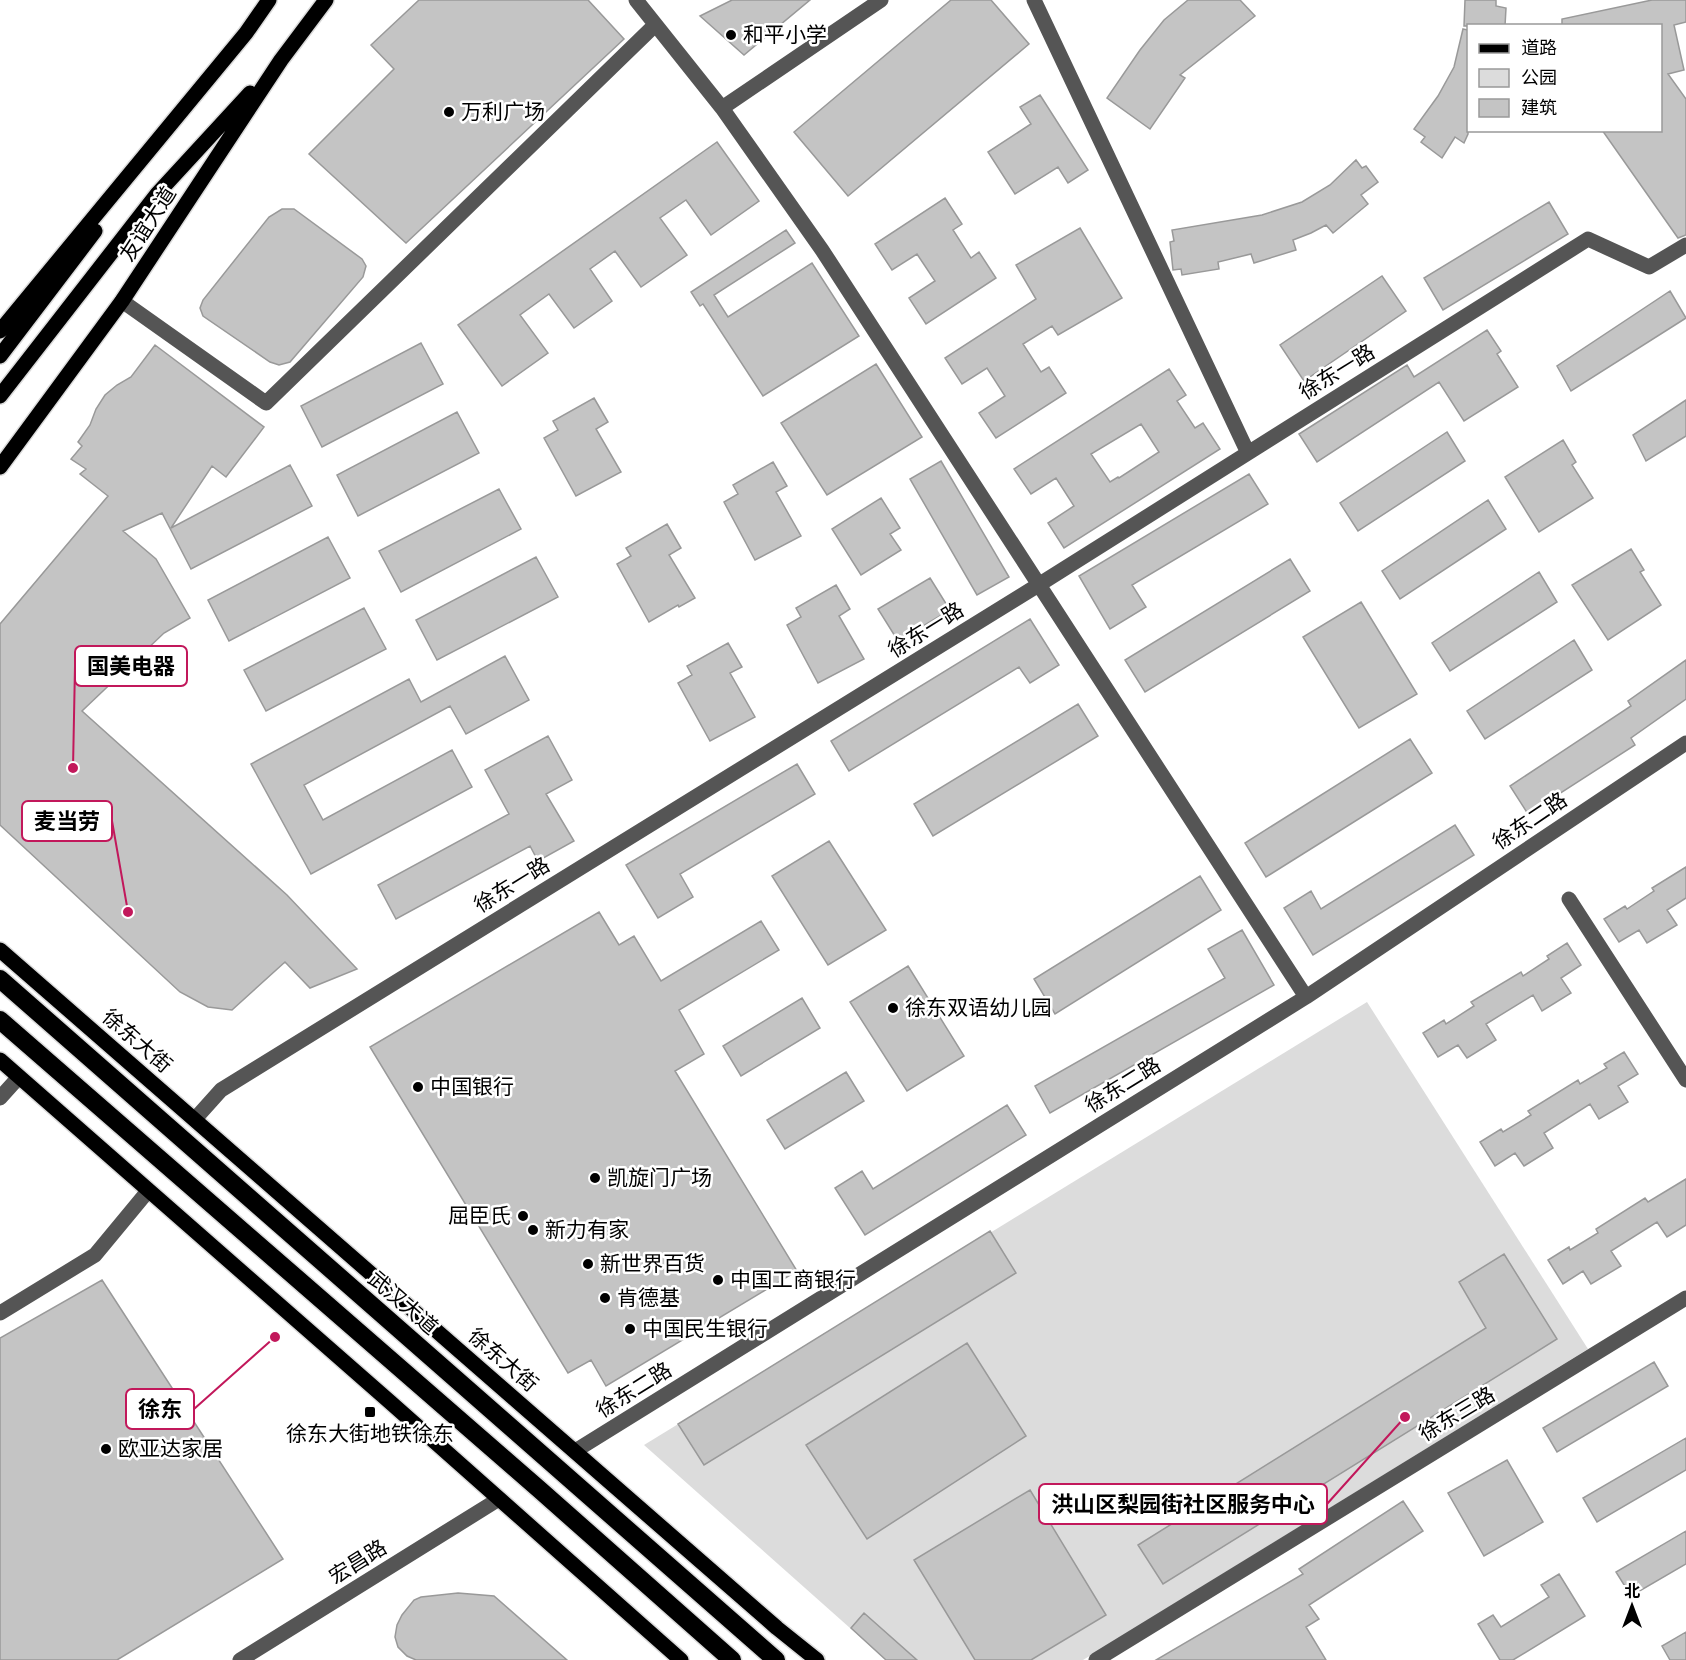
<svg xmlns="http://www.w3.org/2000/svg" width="1686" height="1660" font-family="'Noto Sans','Noto Sans SC',sans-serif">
	<rect width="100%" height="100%" fill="#fff"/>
	<!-- green -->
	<path fill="#dcdcdc" d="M1367,1002L1588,1349L1083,1660H886L644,1445Z"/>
	<!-- building -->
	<path fill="#c4c4c4" stroke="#999" stroke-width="1.5" fill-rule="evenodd" d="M419,0H588L624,39L406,243L309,154L394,69L371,45Z
		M732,0H810L744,55L700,16Z
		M951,0H991L1029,44L848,196L794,132Z
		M1188,0H1240L1255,16L1180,75L1185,78L1150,129L1107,98L1140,50L1164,20Z
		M1465,0H1496V6L1506,8L1505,26H1464Z
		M1652,0H1686V22L1674,25L1684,70L1668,74L1686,99V235L1678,238L1602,130H1660V26H1562V19Z
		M1463,29L1468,30V134L1464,143L1455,137L1442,158L1421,142L1425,137L1414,129L1438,96L1454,67Z
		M1040,95L1088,170L1068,183L1058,167L1015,194L988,152L1031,124L1020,107Z
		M717,142L759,201L711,235L686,200L660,218L687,255L641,287L615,251L590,269L612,301L574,328L549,294L520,315L548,353L502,386L458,325Z
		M1356,160L1362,168L1366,166L1378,182L1361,195L1368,204L1333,233L1326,225L1311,233L1293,240L1296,250L1254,263L1251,254L1218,262L1219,269L1182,275L1181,269L1173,270L1170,242L1174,241L1172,230L1262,215L1302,202L1330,185Z
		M945,198L962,224L953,230L971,258L979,252L996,278L926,324L909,298L935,281L917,254L892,270L875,244Z
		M1549,202L1568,234L1443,310L1424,278Z
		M282,209H294L362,259L366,266L363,277L290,362L279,365L270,362L203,316L200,308L203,300L269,217Z
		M1080,228L1122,298L1058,335L1052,326L1023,344L1041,372L1049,367L1066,393L996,438L979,413L1005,396L987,368L962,384L945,358L1036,299L1016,265Z
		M786,230L795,243L714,295L728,317L812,263L859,336L763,396L703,304L700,306L691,292Z
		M1382,276L1406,311L1304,381L1280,345Z
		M1670,291L1686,318L1571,391L1557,366Z
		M1487,330L1501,351L1497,354L1518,387L1464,421L1439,382L1317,462L1299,434L1407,365L1414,377Z
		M421,343L443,384L322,447L301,406Z
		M155,345L264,427L226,477L212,466L171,528L290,465L312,506L191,569L162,513L123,531L156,559L190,618L164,633L82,711L287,895L357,969L310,988L285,962L232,1010L208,1007L180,992L0,825V624L108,496L80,474L86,469L71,459L82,446L78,442L90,425L96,409L105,395L117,385L131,377Z
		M876,364L922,437L827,495L781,423Z
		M1169,369L1186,395L1177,401L1195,428L1203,423L1220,449L1064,548L1048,523L1074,506L1056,478L1031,494L1014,469ZM1141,424L1159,452L1119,478L1118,477L1110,482L1091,454Z
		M594,398L608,422L596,429L621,472L576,496L544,438L558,430L553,421Z
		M1686,400V436L1646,461L1633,435Z
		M457,412L479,453L358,516L337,475Z
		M1447,432L1465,461L1358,531L1340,503Z
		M1563,440L1576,462L1572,465L1593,498L1539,532L1505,477Z
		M941,461L1009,577L977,595L910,479Z
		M773,462L787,486L776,492L801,536L755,560L724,502L738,494L733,485Z
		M1249,474L1268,504L1132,585L1146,607L1110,629L1079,576Z
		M499,489L521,529L401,592L379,551Z
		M881,498L900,528L890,534L901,550L861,575L832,529Z
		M1488,500L1506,529L1400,599L1382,571Z
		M667,524L681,548L669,555L695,598L679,607L678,605L649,622L617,564L631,556L626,548Z
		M328,537L350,578L229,641L208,600Z
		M1631,549L1644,570L1640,572L1661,605L1608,640L1572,585Z
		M536,557L558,597L437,660L416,620Z
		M1290,559L1310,591L1145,692L1125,660Z
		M1539,572L1557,602L1450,671L1432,643Z
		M930,578L950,610L898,641L878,609Z
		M836,585L850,609L839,616L864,659L818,683L787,625L801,617L796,608Z
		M1361,602L1417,694L1359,728L1303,637Z
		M364,608L386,649L266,711L244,670Z
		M1030,619L1059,665L1030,683L1019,667L849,771L831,741Z
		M1574,640L1592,670L1485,739L1467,711Z
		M728,643L742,667L730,673L755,717L710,741L678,683L692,675L687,666Z
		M505,656L529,700L466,734L450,706L304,785L323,820L452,750L472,787L311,874L251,764L409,679L421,702Z
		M1686,660V699L1631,738L1635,745L1528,814L1510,786L1631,706L1628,701Z
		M1078,704L1098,736L933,836L914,804Z
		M548,736L572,780L546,794L574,841L538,861L530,846L396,919L378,885L509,814L485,770Z
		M1410,739L1432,773L1266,877L1245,843Z
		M797,764L815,794L680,874L693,897L658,918L626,865Z
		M1455,825L1474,855L1313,955L1284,908L1311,891L1321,909Z
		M829,841L886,930L828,965L772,876Z
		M1686,867V898L1667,910L1677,925L1647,943L1639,930L1619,942L1604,919L1625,906L1627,909L1654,891L1652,888Z
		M1200,876L1221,910L1055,1014L1034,979Z
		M599,912L619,945L634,936L661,981L761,921L779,950L679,1010L704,1054L675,1071L797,1271L606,1386L591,1360L568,1373L370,1047Z
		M1242,930L1274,985L1050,1113L1035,1086L1225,978L1208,949Z
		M1567,943L1581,965L1561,978L1571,993L1542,1011L1533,995L1486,1024L1496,1040L1467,1058L1458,1045L1438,1057L1423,1033L1444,1020L1446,1024L1474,1006L1471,1002L1521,972L1523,976L1549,959L1547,956Z
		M908,966L964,1056L907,1091L850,1002Z
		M802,998L820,1028L741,1076L723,1046Z
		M1624,1052L1638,1074L1618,1086L1628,1102L1599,1119L1590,1104L1544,1133L1553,1148L1524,1166L1515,1153L1495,1166L1480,1142L1501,1129L1503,1132L1531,1115L1528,1111L1578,1080L1580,1084L1607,1068L1604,1064Z
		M846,1072L864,1101L785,1149L767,1120Z
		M1007,1105L1026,1135L865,1235L835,1188L862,1171L873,1189Z
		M1686,1179V1225L1667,1237L1657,1222L1611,1251L1621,1266L1591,1284L1583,1271L1563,1284L1548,1260L1569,1247L1570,1250L1598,1233L1596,1229L1645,1198L1648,1202Z
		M990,1231L1016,1273L704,1465L678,1424Z
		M1504,1254L1557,1339L1163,1584L1138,1545L1486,1328L1459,1282Z
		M102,1280L283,1559L117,1660H0V1338Z
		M967,1343L1026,1436L867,1539L806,1445Z
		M1654,1362L1668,1386L1557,1452L1543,1428Z
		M1686,1438V1470L1597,1522L1583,1498Z
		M1507,1460L1543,1522L1484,1556L1448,1493Z
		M1030,1490L1106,1615L1031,1660H975L914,1560Z
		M1403,1501L1423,1531L1309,1605L1319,1619L1306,1627L1326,1660H1156L1303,1574L1299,1569Z
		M1686,1531V1564L1631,1596L1616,1572Z
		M1559,1574L1585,1616L1513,1660H1500L1478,1624L1493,1615L1501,1627L1549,1597L1541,1585Z
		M458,1593L494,1596L567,1660H416L407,1656L398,1647L395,1637L397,1625L402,1615L414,1600L421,1597Z
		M864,1613L917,1660H886L851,1628Z
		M1686,1632V1660H1670L1662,1646Z"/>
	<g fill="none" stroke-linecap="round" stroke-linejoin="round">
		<!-- major casing -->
		<g stroke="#dbdbdb" stroke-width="18">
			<path id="major" d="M0,331L246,33L269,0
				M0,356L95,231
				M0,396L157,194L250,93
				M0,467L122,301L281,60L326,0
				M0,950L777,1628L817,1660
				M0,1060L390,1402L681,1660"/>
		</g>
		<!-- highway casing -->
		<g stroke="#dbdbdb" stroke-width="21">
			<path id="highway" d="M0,979L776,1660
				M0,1020L540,1490L732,1660"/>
		</g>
		<!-- minor -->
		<path stroke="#555" stroke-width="15" d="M636,0L722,108L822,250L1306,997
			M1034,0L1248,453
			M722,108L881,0
			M122,301L266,403L655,25
			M1569,899L1686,1080
			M0,1098L18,1078
			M195,1119L221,1090L1040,584L1588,239L1649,267L1686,245
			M0,1313L95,1255L148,1191
			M575,1451L1306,997L1686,743
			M240,1660L499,1499
			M1096,1660L1686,1298"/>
		<!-- major -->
		<use href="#major" stroke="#000" stroke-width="15"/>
		<!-- highway -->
		<use href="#highway" stroke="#000" stroke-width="18"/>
	</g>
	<!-- markers -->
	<g fill="#000" stroke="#fff" stroke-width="2">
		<circle cx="731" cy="35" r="6"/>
		<circle cx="449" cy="112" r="6"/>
		<circle cx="893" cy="1008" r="6"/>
		<circle cx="418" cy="1087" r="6"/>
		<circle cx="595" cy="1178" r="6"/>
		<circle cx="523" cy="1216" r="6"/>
		<circle cx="533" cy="1230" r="6"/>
		<circle cx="588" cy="1264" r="6"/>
		<circle cx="718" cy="1280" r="6"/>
		<circle cx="605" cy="1298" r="6"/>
		<circle cx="630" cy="1329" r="6"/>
		<rect x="364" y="1406" width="12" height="12" rx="3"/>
		<circle cx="106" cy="1449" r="6"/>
	</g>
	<g text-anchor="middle" stroke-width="5" stroke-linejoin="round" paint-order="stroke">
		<!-- poi labels -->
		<g font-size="21" fill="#000" stroke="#fff" text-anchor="start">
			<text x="743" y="42">和平小学</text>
			<text x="461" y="119">万利广场</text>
			<text x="905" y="1015">徐东双语幼儿园</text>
			<text x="430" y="1094">中国银行</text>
			<text x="607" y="1185">凯旋门广场</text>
			<text x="511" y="1223" text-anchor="end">屈臣氏</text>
			<text x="545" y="1237">新力有家</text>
			<text x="600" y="1271">新世界百货</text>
			<text x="730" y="1287">中国工商银行</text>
			<text x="617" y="1305">肯德基</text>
			<text x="642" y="1336">中国民生银行</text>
			<text x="370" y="1441" text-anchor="middle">徐东大街地铁徐东</text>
			<text x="118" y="1456">欧亚达家居</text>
		</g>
		<!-- street labels -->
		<g font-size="21" fill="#000" stroke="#fff">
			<text transform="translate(148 224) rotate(-57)" y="7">友谊大道</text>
			<text transform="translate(1337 372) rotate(-32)" y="7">徐东一路</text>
			<text transform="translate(926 630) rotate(-32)" y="7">徐东一路</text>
			<text transform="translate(1530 821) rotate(-34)" y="7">徐东二路</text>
			<text transform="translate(512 885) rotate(-32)" y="7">徐东一路</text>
			<text transform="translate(137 1041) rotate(41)" y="7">徐东大街</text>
			<text transform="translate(1123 1085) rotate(-32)" y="7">徐东二路</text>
			<text transform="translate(403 1303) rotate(41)" y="7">武汉大道</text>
			<text transform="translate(503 1360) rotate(41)" y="7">徐东大街</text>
			<text transform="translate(634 1390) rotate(-32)" y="7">徐东二路</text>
			<text transform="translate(1457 1414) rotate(-31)" y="7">徐东三路</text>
			<text transform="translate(358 1562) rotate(-32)" y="7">宏昌路</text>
		</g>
	</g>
	<!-- callouts -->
	<path fill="none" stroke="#c2185b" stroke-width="2" d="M73 768L75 666M128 912L112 821M275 1337L194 1409M1405 1417L1327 1504"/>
	<g fill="#c2185b" stroke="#fff" stroke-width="2">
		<circle cx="73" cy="768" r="6"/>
		<circle cx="128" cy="912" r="6"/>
		<circle cx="275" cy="1337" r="6"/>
		<circle cx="1405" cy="1417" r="6"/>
	</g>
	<g fill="#fff" stroke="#c2185b" stroke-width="2">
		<rect x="75" y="646" width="112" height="40" rx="6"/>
		<rect x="22" y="801" width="90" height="40" rx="6"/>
		<rect x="126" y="1389" width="68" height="40" rx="6"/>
		<rect x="1039" y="1484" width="288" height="40" rx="6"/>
	</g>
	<g font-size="22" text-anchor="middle" font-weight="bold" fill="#000">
		<text x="131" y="674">国美电器</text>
		<text x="67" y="829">麦当劳</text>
		<text x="160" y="1417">徐东</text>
		<text x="1183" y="1512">洪山区梨园街社区服务中心</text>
	</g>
	<!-- legend -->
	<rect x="1467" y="24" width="195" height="108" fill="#ffffff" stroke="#999999" stroke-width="1.5"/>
	<rect x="1479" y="44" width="30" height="9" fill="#000000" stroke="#999999" stroke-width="1.5"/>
	<text x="1521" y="54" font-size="18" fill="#000000">道路</text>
	<rect x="1479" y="69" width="30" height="18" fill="#dcdcdc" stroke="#999999" stroke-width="1.5"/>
	<text x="1521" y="84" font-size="18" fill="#000000">公园</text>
	<rect x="1479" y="99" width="30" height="18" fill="#c4c4c4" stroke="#999999" stroke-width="1.5"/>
	<text x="1521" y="114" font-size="18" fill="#000000">建筑</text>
	<!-- north arrow -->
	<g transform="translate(1632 1606)" stroke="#ffffff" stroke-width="4.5" paint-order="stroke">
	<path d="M0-4.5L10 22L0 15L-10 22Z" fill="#000000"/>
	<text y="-9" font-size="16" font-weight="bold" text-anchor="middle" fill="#000000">北</text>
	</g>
</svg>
